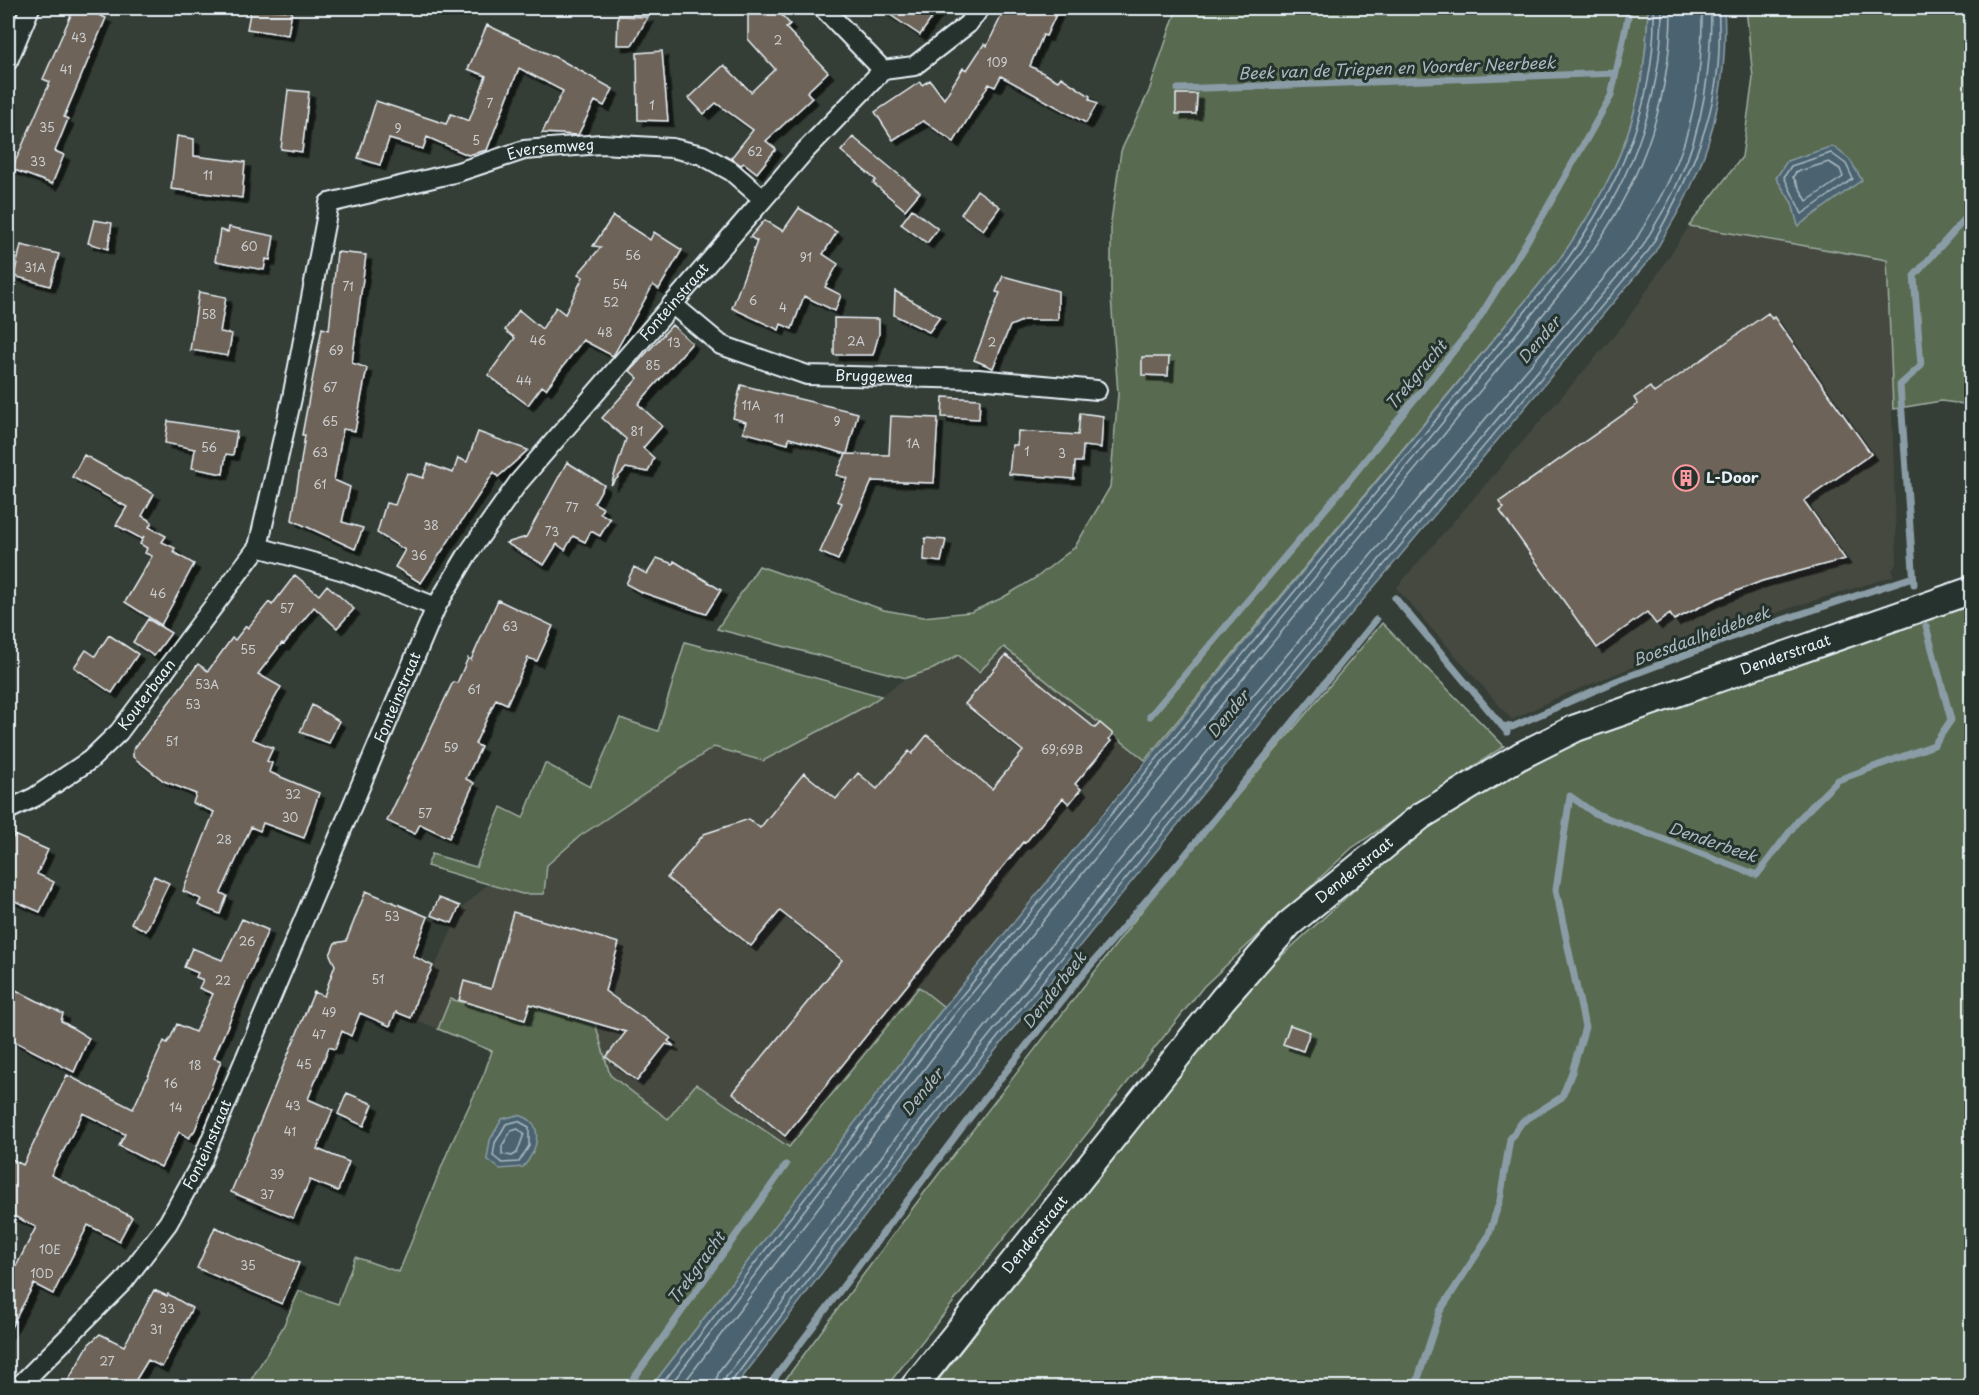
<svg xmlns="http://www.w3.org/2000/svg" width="1979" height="1395" font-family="'Playpen Sans',sans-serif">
	<defs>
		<filter id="shadow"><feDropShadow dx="5.5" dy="5.5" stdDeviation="0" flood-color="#0009"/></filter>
	</defs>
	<rect width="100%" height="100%" fill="#343d36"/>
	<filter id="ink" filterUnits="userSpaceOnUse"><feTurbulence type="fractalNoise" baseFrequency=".0167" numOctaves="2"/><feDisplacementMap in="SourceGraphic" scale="12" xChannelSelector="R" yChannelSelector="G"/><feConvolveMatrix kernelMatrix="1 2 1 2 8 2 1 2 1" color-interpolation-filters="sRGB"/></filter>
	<g filter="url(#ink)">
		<!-- built -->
		<path fill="#454940" d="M1689,226L1887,260L1897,562L1892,571L1894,576L1787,609L1635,666L1552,700L1512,720L1396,588L1625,323Z
			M1004,646L1145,760L944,1007L919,987L789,1147L702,1088L668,1119L610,1075L530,1004L525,1020L450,999L438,1029L411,1018L462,908L487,885L522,894L547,865L580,836L714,747L763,761L868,705L906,678L933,669L958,655Z"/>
		<!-- green -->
		<path fill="#586b4f" stroke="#a0aea4" stroke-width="1.5" d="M1177,8H1648C1646,112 1617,180 1556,264L1145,760L1004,647L979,672L958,655L933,669L906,678L717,629L759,566L884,610L923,617L971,612L1002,598L1037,577L1075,547L1110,487L1118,394L1111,296V222L1121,151L1149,91Z
			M1746,8H1971V405L1941,401L1893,409L1887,260L1689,226L1742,157L1753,78Z
			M1971,603V1387L932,1388L1255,980L1405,844L1476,796L1583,739Z
			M1382,623L1504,746L1352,848L1204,986L886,1387L779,1388L924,1193L1154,895Z
			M685,642L881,696L868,705L763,761L714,747L580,836L547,865L544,894H522L427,866L432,854L476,867L501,807L523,818L545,763L590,787L620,718L658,731Z
			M919,987L944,1007L651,1387L246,1388L283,1327L299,1291L338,1304L355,1257L399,1272L448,1151L484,1074L492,1051L438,1029L450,999L525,1019L530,1004L595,1023L610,1075L668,1119L696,1084L789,1147Z"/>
		<!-- water -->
		<path fill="#4c6470" stroke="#8a9ca6" stroke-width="1.5" d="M1648,8H1724C1728,68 1717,133 1690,189C1680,211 1666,232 1654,254L1267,714L919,1145L735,1387H651L944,1007L1556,264C1617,180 1646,112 1648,8Z
			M1833,146L1850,160L1862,180L1798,226L1792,203L1776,178L1787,161Z
			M518,1115C546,1121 538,1151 523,1167L500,1169L487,1159L490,1140L502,1119Z"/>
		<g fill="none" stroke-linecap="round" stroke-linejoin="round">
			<!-- shore -->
			<path stroke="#aab9c2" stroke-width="1.5" d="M1831,153L1846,164L1853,179L1802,214L1784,177L1791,166Z
				M1829,162L1840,169L1843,177L1807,201L1793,177L1796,172Z
				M518,1121L529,1127V1146L519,1162L502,1163L493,1156L495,1143L506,1124Z
				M518,1129L524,1134L517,1153L512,1156L502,1154V1146L511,1131Z
				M659,1388L949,1011L1561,268C1618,189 1656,108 1654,8
				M668,1388L954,1015L1566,273C1626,191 1662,110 1662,8
				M680,1388L961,1021L1573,278C1635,196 1671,112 1671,8
				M714,1388L719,1371L901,1131L1249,700L1635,241C1647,221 1659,201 1669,180C1696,126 1703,66 1702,8
				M723,1388L726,1377L908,1136L1256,706L1643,246C1654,225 1669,204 1678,182C1704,125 1711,69 1711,8
				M730,1388L732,1381L914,1141L1262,710L1649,250C1684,188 1717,122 1719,49C1720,35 1718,21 1719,8"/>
			<!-- stream -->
			<path stroke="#8a9ca6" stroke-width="7" d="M1178,89L1616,73
				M1914,584L1900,385L1921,366L1914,276L1972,211
				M1395,598L1507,732
				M1150,716L1338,494L1476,323L1542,217L1611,96L1628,17V8
				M1502,726L1512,727L1616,681L1743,633L1913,577
				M627,1388L786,1165
				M767,1388L964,1125L1078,980L1186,854L1376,620
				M1415,1388L1440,1311L1488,1237L1500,1200L1510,1139L1522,1122L1562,1097L1572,1072L1585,1027L1556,890L1570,796L1594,813L1757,875L1800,818L1838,780L1934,745L1951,720L1926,626"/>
		</g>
		<!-- building -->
		<path fill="#6e6458" stroke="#e8f1f8" stroke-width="1.5" filter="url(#shadow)" d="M74,8H82L106,18L64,117L68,119L55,151L64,155L52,184L12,169L50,82L43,79Z
			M251,8L292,11L288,35L247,29Z
			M775,8L790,24L786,28L828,72L807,92L812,98L766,141L776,149L757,173L744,163L741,165L731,158L753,130L716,103L704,114L689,98L724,65L751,92L775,69L748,39V9Z
			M880,8H939L920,35Z
			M1005,8H1059L1046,36L1043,35L1030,66L1058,81L1061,77L1090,96L1089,99L1097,104L1086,123L1001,76L995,87L989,84L954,142L923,121L893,140L875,112L920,82L922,85L930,80L944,99L963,68L967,70L984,44L987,46Z
			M618,16L648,17L632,45H617Z
			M487,25L559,59L613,89L604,106L595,101L578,135L542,133L563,91L519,68L487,150L468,155L427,137L423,149L389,139L380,165L358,158L376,101L446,124L451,114L469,121L486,76L468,69Z
			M662,51L668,121L638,120L637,53Z
			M288,90L309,92L302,152L281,149Z
			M1176,94H1197L1196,114H1176Z
			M177,136L194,139V156L245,162L242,198L171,189Z
			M853,137L920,192L905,210L873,183L876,180L841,151Z
			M977,190L1000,207L983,230L961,214Z
			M799,208L837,232L823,254L838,264L825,287L841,295L835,311L804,296L792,329L781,324L779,330L732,308L757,241L750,237L765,220L783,231Z
			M912,209L938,229L927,243L901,224Z
			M613,216L650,240L654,232L682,250L659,289L653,285L613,356L583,340L546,389L542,386L528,405L488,375L515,338L505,330L519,310L542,329L556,307L565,314L583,277L578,274L601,247L593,246Z
			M94,220L112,223L108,249L88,243Z
			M229,227L274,236L270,260L266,259L264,270L215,261L220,230L228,232Z
			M21,245L59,254L50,286L14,276Z
			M337,252L366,255L352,363L367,368L355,431L343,429L334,480L350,487L342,522L363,528L355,549L292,520L305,435H302L322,328L329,330Z
			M1003,276L1058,291V320H1024L1010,326L993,368L974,360L1000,293L996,292Z
			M895,291L940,317L929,332L894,315Z
			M199,292L226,297L220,332L232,334L228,356L190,350Z
			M1768,313L1772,319L1774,317L1871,454L1804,501L1845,559L1762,581L1716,599L1674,620L1670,614L1656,624L1647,612L1597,648L1500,511L1504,508L1499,502L1638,404L1634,398L1650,387L1654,393Z
			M834,318L879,319V334L873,355H834Z
			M672,325L692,343L638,404L662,426L643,448L654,458L648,472L626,468L611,485L626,439L602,418L638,378L630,371Z
			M1142,357H1169L1168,376L1142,375Z
			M741,385L858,413L847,454L889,455L891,416L938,418L934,483L872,481L838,560L820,552L842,503L837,501L847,478L836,475L846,454L789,438L788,444L743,432L746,422L733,418Z
			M943,397L980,399L979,419L942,417Z
			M1080,413L1103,416L1101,448L1083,446L1082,462H1075L1074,479L1009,474L1012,445H1017L1018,431L1078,435Z
			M168,421L237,432L233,455L226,454L223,474L192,468L195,449L165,443Z
			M478,432L528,450L498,477L494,472L421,583L395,567L405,550L377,533L386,503L395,505L407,473L423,478L428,464L453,473L458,458L467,462Z
			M84,455L154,494L142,516L152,522L149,527L166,536L162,542L175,548L173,552L194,564L161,625L125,602L152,556L145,553L147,548L140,544L144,536L142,539L116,525L127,507L72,477Z
			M567,462L604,485L594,503L603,508L600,513L610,519L600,536L591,531L585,542L573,536L565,550L557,544L544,565L506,543L526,537Z
			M925,538L946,540L941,562L924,560Z
			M657,558L673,564L674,561L721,590L706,614L641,592L626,584L634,567L647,574Z
			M295,575L319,595L327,585L354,609L337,628L314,607L284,644L282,643L258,674L281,687L252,739L273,748L267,761L272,763L269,772L319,793L304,838L263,823L260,831L251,827L221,893L227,896L220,914L198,905L201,899L183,891L214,812L193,803L196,794L164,781L133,757V750L198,664L208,671L232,638L235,640L246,626L248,628L269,602L272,605Z
			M498,600L553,626L537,661L528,658L507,704L496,699L475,744L481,747L466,779L474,783L449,838L420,824L415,834L387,821L453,682L457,683L468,658L471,660Z
			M148,619L171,633L154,656L133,642Z
			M109,635L138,654L112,693L74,667L86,650L95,656Z
			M1006,655L1095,728L1100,723L1113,734L1109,739L1111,741L1075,784L1081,789L1069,804L1063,798L1025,843L1023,842L785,1136L733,1093L842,960L780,911L751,946L667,878L704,834L749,819L760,828L804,773L836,799L858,773L877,789L909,751L912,754L927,735L992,789L1023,751L965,704Z
			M312,705L339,721L329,743L300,732Z
			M14,835L48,850L37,874L54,882L40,912L8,898V849Z
			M154,876L169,883L146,931L131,923Z
			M366,891L428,917L413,956L433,966L416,1000L411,1018L396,1012L390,1026L360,1013L351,1036L342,1031L335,1049L329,1047L308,1099L333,1110L317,1149L349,1162L338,1191L310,1180L293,1218L231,1192L314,992L324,996L335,965L330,955L335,943L346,941Z
			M439,898L460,906L452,923L431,915Z
			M513,912L619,943L605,991L671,1038L668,1041L674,1046L666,1044L637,1081L606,1057L626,1032L530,1004L525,1020L459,1000L464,981L491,989Z
			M242,919L268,930L214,1058L221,1061L195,1130L189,1138L179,1132L161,1167L119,1146L125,1134L83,1113L51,1175L132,1217L119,1241L88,1225L53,1294L34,1284L8,1333V1282L36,1227L8,1213V1157L23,1165L67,1075L133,1109L164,1041L167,1043L170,1039L177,1024L195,1032L213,994L199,988L203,980L196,977L198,973L184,967L192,948L222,960Z
			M8,986L63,1014L61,1021L89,1038L74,1072L8,1038Z
			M1290,1025L1310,1032L1303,1051L1283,1044Z
			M347,1093L373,1104L364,1126L338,1114Z
			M215,1227L299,1263L282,1304L197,1268Z
			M154,1290L167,1296L168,1294L192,1308L162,1367L148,1360L131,1388H64L89,1344L100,1334L124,1346Z"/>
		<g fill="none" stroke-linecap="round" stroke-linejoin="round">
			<!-- street casing -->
			<g stroke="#e8f1f8" stroke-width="22">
				<g id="street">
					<path d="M823,8L883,70"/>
					<path d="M8,61L30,8"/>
					<path id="s1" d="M672,304L721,345L807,375L978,379L1097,390"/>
					<path d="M258,547L344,571L436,607"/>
					<path id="s2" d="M8,810L35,797L90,760L119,732L258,547L292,398L329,203L458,172L524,150L601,144L672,148L702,155L731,171L763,199"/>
					<path id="s3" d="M17,1388L124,1281L168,1223L201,1163L436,607L467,555L518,483L804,152L883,70L914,66L968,24L980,8"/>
				</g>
			</g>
			<!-- secondary casing -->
			<g stroke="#e8f1f8" stroke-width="30">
				<g id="secondary">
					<path id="s4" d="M913,1388L1223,999L1289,924L1421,816L1520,756L1576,728L1972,590"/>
				</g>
			</g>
			<!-- street -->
			<use href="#street" stroke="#26332d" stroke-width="18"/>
			<!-- secondary -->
			<use href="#secondary" stroke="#26332d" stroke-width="26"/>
		</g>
	</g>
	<!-- icons -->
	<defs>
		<g id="building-ring" transform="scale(1.35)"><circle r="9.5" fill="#26332d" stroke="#ff9aa2" stroke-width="1.5"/><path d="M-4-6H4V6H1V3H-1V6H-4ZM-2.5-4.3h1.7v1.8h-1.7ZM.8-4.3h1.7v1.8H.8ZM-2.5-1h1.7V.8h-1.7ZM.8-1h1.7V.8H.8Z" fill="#ff9aa2"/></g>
	</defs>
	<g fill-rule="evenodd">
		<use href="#building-ring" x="1686" y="478"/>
	</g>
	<g text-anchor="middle" stroke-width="6" stroke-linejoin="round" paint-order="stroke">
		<!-- number labels -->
		<g font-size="12" fill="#caced0">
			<text x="79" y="42">43</text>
			<text x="778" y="45">2</text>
			<text x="997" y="67">109</text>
			<text x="66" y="74">41</text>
			<text x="490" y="108">7</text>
			<text x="652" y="110">1</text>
			<text x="47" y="132">35</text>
			<text x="398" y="133">9</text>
			<text x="476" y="145">5</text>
			<text x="755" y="156">62</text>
			<text x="38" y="166">33</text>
			<text x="208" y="180">11</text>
			<text x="249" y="251">60</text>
			<text x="633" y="260">56</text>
			<text x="806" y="262">91</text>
			<text x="35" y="272">31A</text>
			<text x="620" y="289">54</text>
			<text x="348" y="291">71</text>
			<text x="753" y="305">6</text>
			<text x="611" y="307">52</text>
			<text x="783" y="312">4</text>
			<text x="209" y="319">58</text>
			<text x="605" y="337">48</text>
			<text x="538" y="345">46</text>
			<text x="856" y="346">2A</text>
			<text x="674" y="347">13</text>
			<text x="992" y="347">2</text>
			<text x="336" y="355">69</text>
			<text x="653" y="370">85</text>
			<text x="524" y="385">44</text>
			<text x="330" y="392">67</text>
			<text x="751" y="410">11A</text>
			<text x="779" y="423">11</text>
			<text x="330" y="426">65</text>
			<text x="837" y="426">9</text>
			<text x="637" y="436">81</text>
			<text x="913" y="448">1A</text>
			<text x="209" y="452">56</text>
			<text x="1027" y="456">1</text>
			<text x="320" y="457">63</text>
			<text x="1062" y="458">3</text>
			<text x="320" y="489">61</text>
			<text x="572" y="512">77</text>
			<text x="431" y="530">38</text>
			<text x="552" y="536">73</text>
			<text x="419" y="560">36</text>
			<text x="158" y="598">46</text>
			<text x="287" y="613">57</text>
			<text x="510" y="631">63</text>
			<text x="248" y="654">55</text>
			<text x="207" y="689">53A</text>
			<text x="474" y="694">61</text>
			<text x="193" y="709">53</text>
			<text x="172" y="746">51</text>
			<text x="451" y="752">59</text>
			<text x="1062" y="754">69;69B</text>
			<text x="293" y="799">32</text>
			<text x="425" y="818">57</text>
			<text x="290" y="822">30</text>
			<text x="224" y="844">28</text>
			<text x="392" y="921">53</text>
			<text x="247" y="946">26</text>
			<text x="378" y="984">51</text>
			<text x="223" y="985">22</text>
			<text x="329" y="1017">49</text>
			<text x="319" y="1039">47</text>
			<text x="304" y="1069">45</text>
			<text x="195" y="1070">18</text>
			<text x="171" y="1088">16</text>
			<text x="293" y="1110">43</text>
			<text x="176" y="1112">14</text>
			<text x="290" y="1136">41</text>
			<text x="277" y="1179">39</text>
			<text x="267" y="1199">37</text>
			<text x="50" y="1254">10E</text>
			<text x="248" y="1270">35</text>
			<text x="42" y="1278">10D</text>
			<text x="167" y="1313">33</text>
			<text x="156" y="1334">31</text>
			<text x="107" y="1366">27</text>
		</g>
		<!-- street labels -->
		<g font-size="15" fill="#e8f1f8" stroke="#26332d">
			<text dy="5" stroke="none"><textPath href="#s2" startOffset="948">Eversemweg</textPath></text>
			<text dy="5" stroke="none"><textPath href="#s3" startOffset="1284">Fonteinstraat</textPath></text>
			<text dy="5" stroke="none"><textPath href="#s1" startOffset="222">Bruggeweg</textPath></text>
			<text dy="5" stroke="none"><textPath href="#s4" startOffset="1168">Denderstraat</textPath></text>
			<text dy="5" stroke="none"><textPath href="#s2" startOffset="183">Kouterbaan</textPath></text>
			<text dy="5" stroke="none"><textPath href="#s3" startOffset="798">Fonteinstraat</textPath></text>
			<text dy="5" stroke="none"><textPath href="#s4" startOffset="682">Denderstraat</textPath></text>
			<text dy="5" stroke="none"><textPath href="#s3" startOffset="312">Fonteinstraat</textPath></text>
			<text dy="5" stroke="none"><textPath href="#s4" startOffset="196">Denderstraat</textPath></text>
		</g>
		<!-- poi labels -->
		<g font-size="15" font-weight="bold" fill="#e8f1f8" stroke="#26332d" text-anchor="start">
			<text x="1706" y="483">L-Door</text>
		</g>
		<!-- water labels -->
		<g font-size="16" font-style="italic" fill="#aab9c2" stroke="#26332d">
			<text transform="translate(1397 68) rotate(-2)" y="6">Beek van de Triepen en Voorder Neerbeek</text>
			<text transform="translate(1539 340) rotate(-50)" y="6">Dender</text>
			<text transform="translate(1416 375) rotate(-50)" y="6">Trekgracht</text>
			<text transform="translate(1701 636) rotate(-20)" y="6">Boesdaalheidebeek</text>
			<text transform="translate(1228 714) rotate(-51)" y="6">Dender</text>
			<text transform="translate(1713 842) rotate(19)" y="6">Denderbeek</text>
			<text transform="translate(1054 990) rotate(-52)" y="6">Denderbeek</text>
			<text transform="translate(922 1092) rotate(-51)" y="6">Dender</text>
			<text transform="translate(696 1268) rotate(-54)" y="6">Trekgracht</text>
		</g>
	</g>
	<!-- margin -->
	<rect width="1979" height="1395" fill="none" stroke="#26332d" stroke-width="30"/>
	<rect x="15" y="15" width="1949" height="1365" fill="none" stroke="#e8f1f8" stroke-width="2" filter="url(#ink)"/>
</svg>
